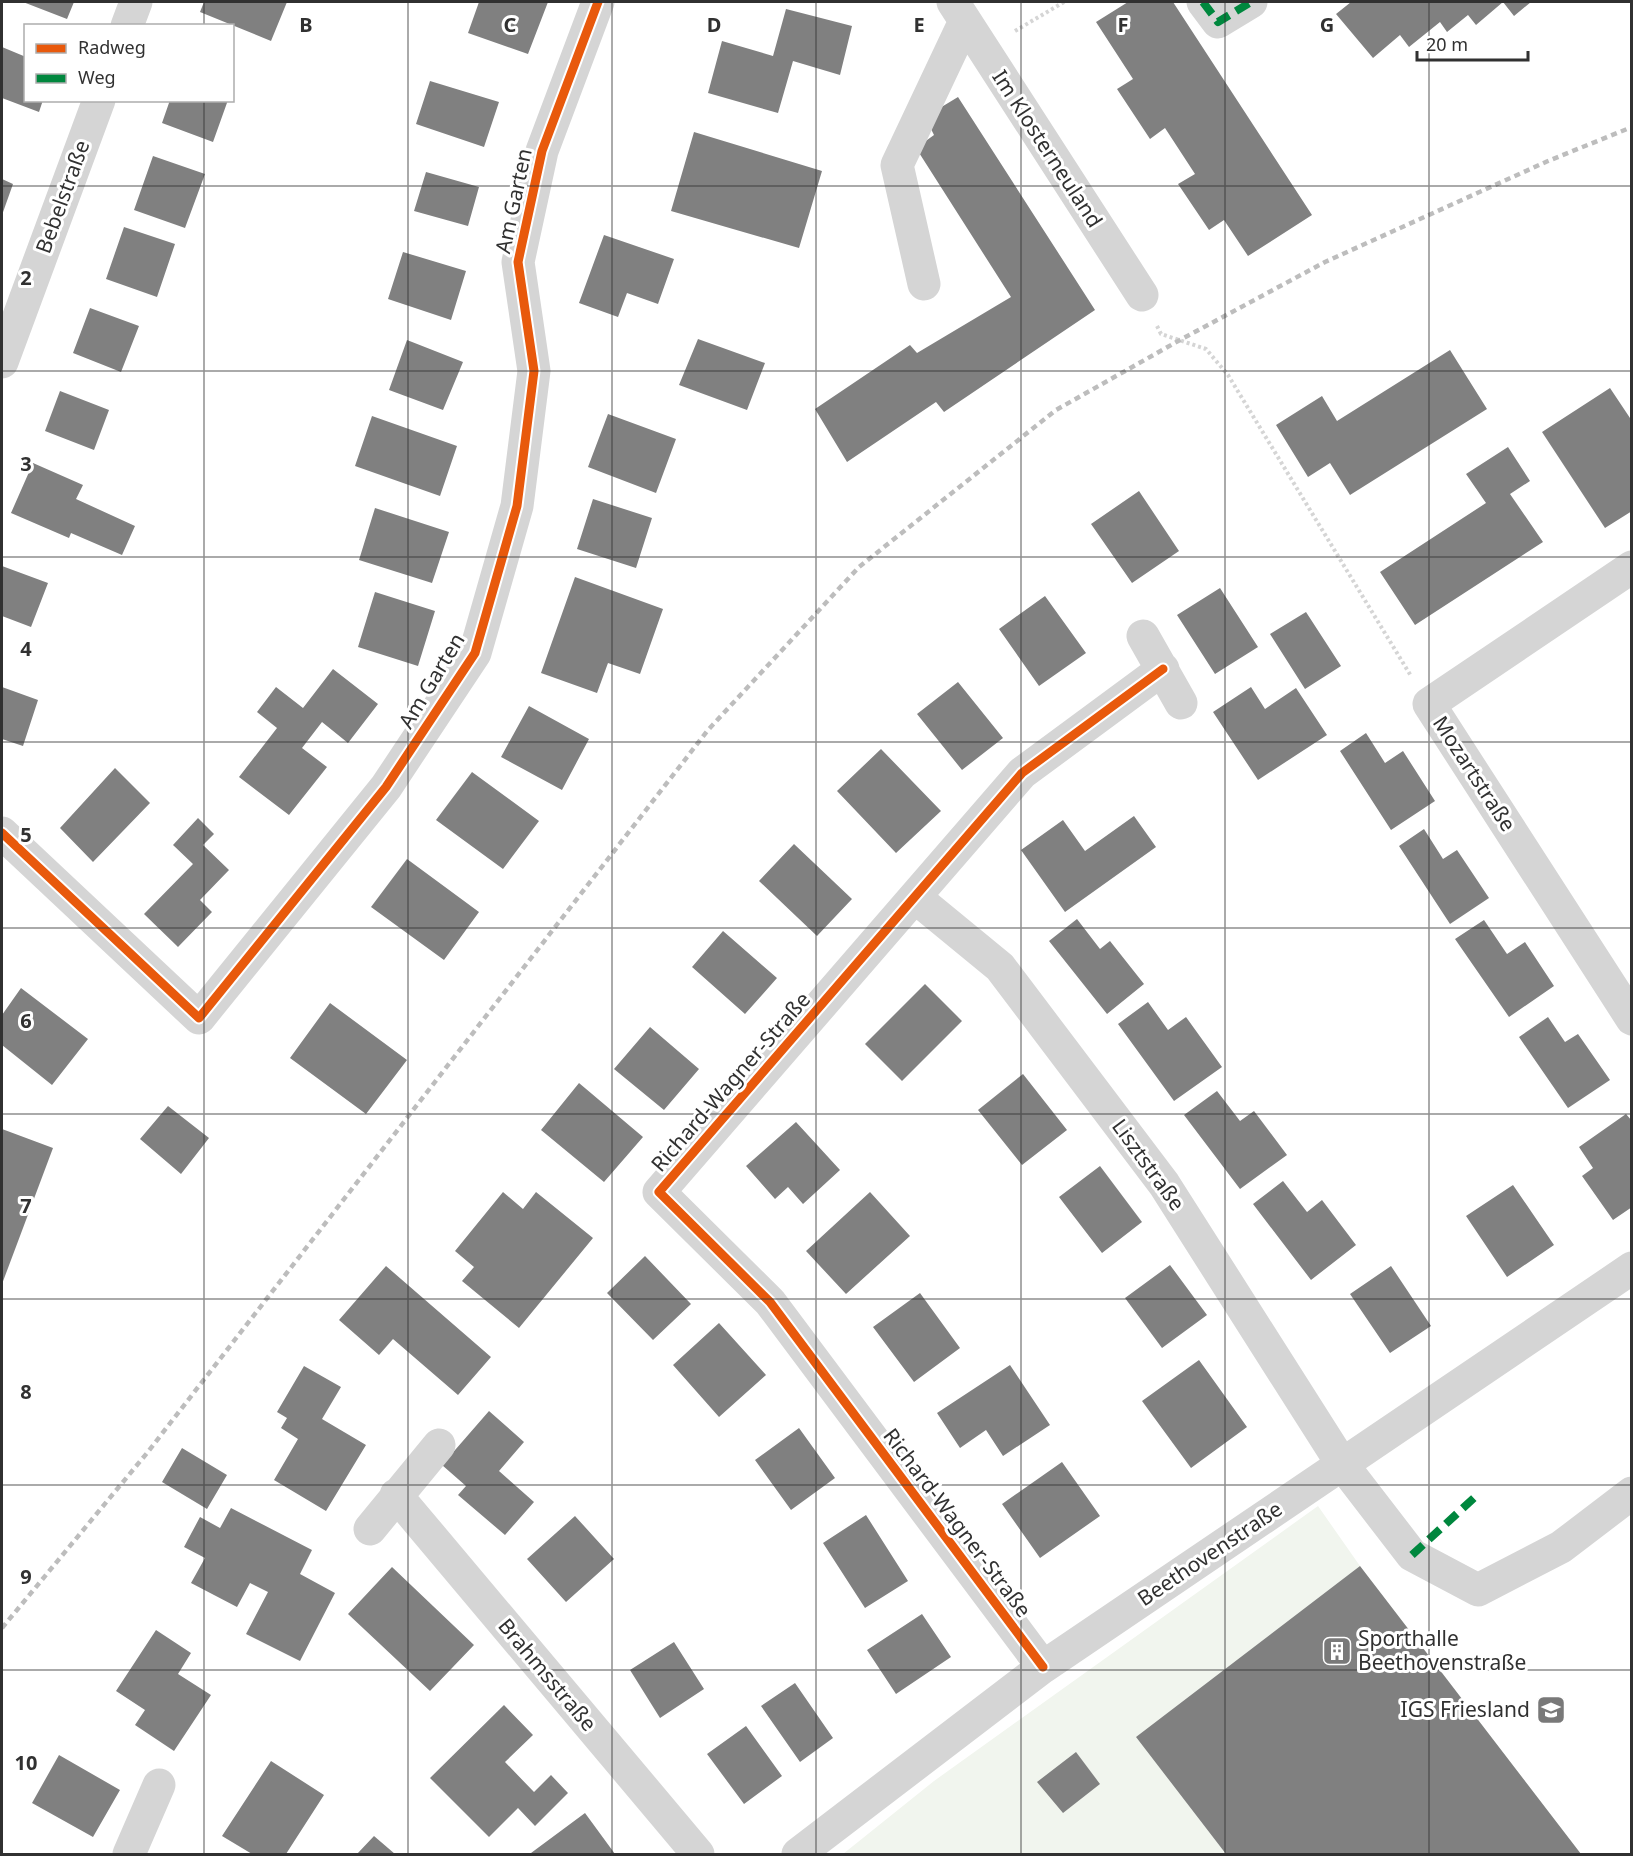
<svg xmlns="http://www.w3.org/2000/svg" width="1633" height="1856" font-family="'Noto Sans',sans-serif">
	<rect width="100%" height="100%" fill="#fff"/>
	<!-- green -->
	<path fill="#f1f5ee" d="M1318,1506L1360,1566L1581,1854H843L934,1781Z"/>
	<!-- building -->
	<path fill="#808080" d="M23,2H74L67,19Z
		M204,2H287L271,41L200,12Z
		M479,2H548L528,54L468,33Z
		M1128,2H1173L1312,215L1248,256L1224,220L1209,230L1178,184L1195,174L1165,128L1150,139L1117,89L1133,79L1096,22Z
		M1351,2L1374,3L1531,2L1514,16L1503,2L1476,25L1468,15L1447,32L1440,22L1409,47L1400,35L1373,58L1336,14Z
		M786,9L852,26L840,75L793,61L778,113L708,93L722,41L773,56Z
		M2,47L26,57V100H43L39,112L2,98Z
		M430,81L499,102L484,147L416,124Z
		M958,97L1095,310L944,412L936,402L847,462L815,409L910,345L917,353L1011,297L916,148L934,135L925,117Z
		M170,100H228L213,142L162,123Z
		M694,132L822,171L799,248L671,211Z
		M153,156L205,174L185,228L134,210Z
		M426,172L479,187L468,226L414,211Z
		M2,179L13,184L2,215Z
		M124,227L175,244L157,297L106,279Z
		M604,235L674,259L658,304L627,293L618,317L579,303Z
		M403,252L466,271L451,320L388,299Z
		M90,308L139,326L121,372L73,353Z
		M698,339L765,363L747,410L679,385Z
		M407,340L463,362L443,410L389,390Z
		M1450,350L1487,409L1350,495L1330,463L1308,477L1276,425L1322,396L1337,421Z
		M1610,388L1632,421V511L1605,528L1542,432Z
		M60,391L109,410L94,450L45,431Z
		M608,414L676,439L656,493L588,467Z
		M372,416L457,446L440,496L355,466Z
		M1508,447L1530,481L1510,494L1543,542L1415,625L1380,572L1486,503L1466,474Z
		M33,463L83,485L76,499L135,526L122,555L71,533L69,538L11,513Z
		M1139,491L1179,551L1132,583L1091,524Z
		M593,499L652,518L636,568L577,549Z
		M375,508L449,532L432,583L359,560Z
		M2,566L48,583L31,627L2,616Z
		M575,577L663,609L640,674L608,663L597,693L541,673Z
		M1220,588L1258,647L1215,674L1177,615Z
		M375,592L435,611L418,666L358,647Z
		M1045,596L1086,653L1039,686L999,629Z
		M1306,612L1341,666L1305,689L1270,634Z
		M333,669L378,704L348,743L322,722L302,748L327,767L289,815L239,777L277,728L257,712L276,687L303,708Z
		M958,682L1003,738L962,770L917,714Z
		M2,687L38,700L23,746L2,739Z
		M1251,687L1265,709L1296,688L1327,735L1258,780L1213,712Z
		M529,706L589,739L562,790L501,757Z
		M1366,733L1385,763L1403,751L1435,801L1391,830L1340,751Z
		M881,749L941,811L896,853L837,791Z
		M115,768L150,803L93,862L60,828Z
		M472,772L539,821L503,869L436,820Z
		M1134,816L1156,847L1065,912L1021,850L1063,820L1085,851Z
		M198,818L214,834L203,845L229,870L200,900L212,912L178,947L144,914L193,864L173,845Z
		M1424,829L1443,859L1457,850L1489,898L1450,924L1399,846Z
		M794,844L852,899L817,936L759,881Z
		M407,859L479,912L444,960L371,907Z
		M1077,919L1100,949L1110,941L1144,984L1107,1014L1049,941Z
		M1484,920L1507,954L1525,942L1554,986L1509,1017L1455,939Z
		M723,931L777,978L745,1014L692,967Z
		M925,984L962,1021L902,1081L865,1044Z
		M21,988L88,1039L52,1085L2,1045V1015Z
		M1148,1002L1168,1030L1186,1017L1222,1067L1174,1101L1118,1024Z
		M330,1003L407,1060L366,1114L290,1058Z
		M1548,1017L1565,1042L1578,1034L1610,1080L1568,1108L1519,1037Z
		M650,1027L699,1069L664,1110L614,1069Z
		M1023,1074L1067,1130L1022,1165L978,1110Z
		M579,1083L643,1137L604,1182L541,1130Z
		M1217,1091L1240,1121L1254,1111L1287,1155L1240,1189L1184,1115Z
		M168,1106L209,1138L181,1174L140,1139Z
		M1626,1114L1632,1121V1207L1613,1220L1582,1176L1593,1168L1579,1147Z
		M796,1122L840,1170L803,1204L788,1187L775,1199L746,1166Z
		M2,1129L53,1148L2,1284Z
		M1100,1166L1142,1222L1102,1253L1059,1197Z
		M1283,1181L1307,1212L1322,1200L1356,1245L1311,1280L1253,1204Z
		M1513,1185L1554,1245L1507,1277L1466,1216Z
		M503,1192L523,1209L536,1192L593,1238L519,1328L462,1281L474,1267L455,1251Z
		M870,1192L910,1236L846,1294L806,1251Z
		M645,1256L691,1304L653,1340L607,1293Z
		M1170,1265L1207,1315L1162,1348L1125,1298Z
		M386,1266L491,1357L458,1395L393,1339L379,1355L339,1320Z
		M1391,1266L1431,1326L1390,1353L1350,1294Z
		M920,1293L960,1348L914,1382L873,1327Z
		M719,1323L766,1375L719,1417L673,1365Z
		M1199,1360L1247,1427L1191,1468L1142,1401Z
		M1010,1365L1050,1425L1003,1456L986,1430L960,1448L937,1413Z
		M304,1366L341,1387L322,1419L366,1445L326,1511L274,1480L298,1439L281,1428L287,1418L277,1412Z
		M489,1411L524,1442L499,1471L534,1502L505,1535L458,1495L466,1486L442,1465Z
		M799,1428L835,1478L791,1510L755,1460Z
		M182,1448L227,1475L207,1509L162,1482Z
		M1062,1462L1100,1516L1040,1558L1002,1504Z
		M231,1508L312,1550L300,1574L335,1593L300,1661L246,1634L268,1592L250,1583L237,1607L191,1583L205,1558L184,1547L200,1517L220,1528Z
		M866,1515L908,1581L865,1608L823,1543Z
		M575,1516L614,1559L566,1602L527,1559Z
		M1360,1566L1581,1854H1226L1136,1737Z
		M392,1567L474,1645L430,1691L348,1614Z
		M922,1614L951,1657L896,1694L867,1650Z
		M156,1630L191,1653L178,1674L211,1695L174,1751L135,1725L145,1710L116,1691Z
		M674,1642L704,1689L660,1718L630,1670Z
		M795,1683L833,1738L800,1762L761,1706Z
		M504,1705L533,1735L505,1762L534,1792L551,1775L568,1793L535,1826L518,1808L489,1837L430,1778Z
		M746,1726L782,1776L744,1804L707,1754Z
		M1076,1752L1100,1784L1063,1813L1037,1782Z
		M59,1755L120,1790L93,1837L32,1803Z
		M271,1761L324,1795L286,1854H252L222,1836Z
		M585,1813L615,1854H532L531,1853Z
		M374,1836L395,1854H357Z"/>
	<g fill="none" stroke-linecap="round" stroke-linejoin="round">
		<!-- path -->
		<path stroke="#d5d5d5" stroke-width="4" stroke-dasharray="3 3" stroke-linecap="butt" d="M1015,31L1064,2
			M1157,326L1161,334L1206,349L1228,375L1411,676"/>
		<!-- minor -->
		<path stroke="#d5d5d5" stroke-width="33" d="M953,2L1142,295
			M1203,2L1218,22L1251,2
			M127,26L136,2
			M924,284L897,165L965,21
			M2,362L99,100
			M1632,567L1429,704L1632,1019
			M1143,636L1181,703
			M2,833L199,1018L386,787L475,653L517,506L534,371L518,262L542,151L598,2
			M916,898L1000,967L1164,1184L1342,1464L1412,1555L1478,1590L1561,1547L1632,1493
			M396,1495L698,1854
			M370,1529L439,1445
			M1043,1667L770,1302L659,1192L1022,773L1163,669
			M129,1854L159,1785
			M798,1854L1043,1667L1632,1268"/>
		<!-- rail -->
		<path stroke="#bdbdbd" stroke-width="4.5" stroke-dasharray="6 4.5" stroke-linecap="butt" d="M2,1628L147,1453L708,730L859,567L1056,410L1180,340L1325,262L1548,161L1632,127"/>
		<!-- quiet -->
		<path stroke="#00873e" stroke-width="8" stroke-dasharray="15 8" stroke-linecap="butt" d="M1203,2L1218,22L1251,2
			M1412,1555L1475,1497"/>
		<!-- cycleway casing -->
		<g stroke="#fff" stroke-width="13">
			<path id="cycleway" d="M2,833L199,1018L386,787L475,653L517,506L534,371L518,262L542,151L598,2
				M1043,1667L770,1302L659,1192L1022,773L1163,669"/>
		</g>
		<!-- cycleway -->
		<use href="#cycleway" stroke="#e8590c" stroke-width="9"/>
	</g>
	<!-- grid -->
	<path fill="none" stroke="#313131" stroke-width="1.5" stroke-opacity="0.55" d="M204,2V26M408,2V1854M612,2V1854M816,2V1854M1021,2V1854M1225,2V1854M1429,2V1854M204,100V1854M2,186H1632M2,371H1632M2,557H1632M2,742H1632M2,928H1632M2,1114H1632M2,1299H1632M2,1485H1632M2,1670H1632"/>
	<!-- icons -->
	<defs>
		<g id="building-square" transform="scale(1.5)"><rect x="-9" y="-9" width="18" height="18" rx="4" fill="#797979" stroke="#fff"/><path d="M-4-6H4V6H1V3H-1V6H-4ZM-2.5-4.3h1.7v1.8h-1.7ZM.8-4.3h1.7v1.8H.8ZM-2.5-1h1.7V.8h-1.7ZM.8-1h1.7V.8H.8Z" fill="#fff"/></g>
		<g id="school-square" transform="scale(1.5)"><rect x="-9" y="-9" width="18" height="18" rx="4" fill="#797979" stroke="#fff"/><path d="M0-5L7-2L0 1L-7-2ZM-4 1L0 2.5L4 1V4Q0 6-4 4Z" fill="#fff"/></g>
	</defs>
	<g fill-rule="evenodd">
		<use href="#building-square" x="1337" y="1651"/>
		<use href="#school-square" x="1551" y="1710"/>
	</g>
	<g text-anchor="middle" stroke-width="6" stroke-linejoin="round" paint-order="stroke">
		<!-- street labels -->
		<g font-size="21" fill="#313131" stroke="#fff">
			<text transform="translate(1047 149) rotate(57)" y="7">Im Klosterneuland</text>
			<text transform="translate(63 197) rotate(-70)" y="7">Bebelstraße</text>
			<text transform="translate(514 201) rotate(-78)" y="7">Am Garten</text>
			<text transform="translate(432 681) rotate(-59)" y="7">Am Garten</text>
			<text transform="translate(1474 774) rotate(57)" y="7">Mozartstraße</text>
			<text transform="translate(731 1082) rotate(-49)" y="7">Richard-Wagner-Straße</text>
			<text transform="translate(1148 1165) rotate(54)" y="7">Lisztstraße</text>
			<text transform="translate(957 1523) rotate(53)" y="7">Richard-Wagner-Straße</text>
			<text transform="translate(1210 1554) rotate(-34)" y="7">Beethovenstraße</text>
			<text transform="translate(547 1675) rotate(50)" y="7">Brahmsstraße</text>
		</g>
		<!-- poi labels -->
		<g font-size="21" fill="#313131" stroke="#fff" text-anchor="start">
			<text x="1358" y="1646">Sporthalle<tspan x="1358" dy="24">Beethovenstraße</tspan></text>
			<text x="1530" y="1717" text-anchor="end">IGS Friesland</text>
		</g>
	</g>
	<g font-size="20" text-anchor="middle" font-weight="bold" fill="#313131" stroke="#fff" stroke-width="6" stroke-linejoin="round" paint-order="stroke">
		<text x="306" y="32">B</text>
		<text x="510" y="32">C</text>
		<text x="714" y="32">D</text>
		<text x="919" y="32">E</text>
		<text x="1123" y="32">F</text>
		<text x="1327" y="32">G</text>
		<text x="26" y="285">2</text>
		<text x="26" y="471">3</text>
		<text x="26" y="656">4</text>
		<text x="26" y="842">5</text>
		<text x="26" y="1028">6</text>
		<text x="26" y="1213">7</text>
		<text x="26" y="1399">8</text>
		<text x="26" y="1584">9</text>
		<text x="26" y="1770">10</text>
	</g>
	<!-- border -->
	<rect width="1633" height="1856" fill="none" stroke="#313131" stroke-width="6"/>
	<!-- legend -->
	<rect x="24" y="24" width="210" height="78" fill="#ffffff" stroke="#adadad" stroke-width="1.5"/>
	<rect x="36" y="44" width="30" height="9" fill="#e8590c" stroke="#adadad" stroke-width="1.5"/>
	<text x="78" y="54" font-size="18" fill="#313131">Radweg</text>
	<rect x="36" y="74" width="30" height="9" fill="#00873e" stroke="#adadad" stroke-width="1.5"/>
	<text x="78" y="84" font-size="18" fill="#313131">Weg</text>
	<!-- scale -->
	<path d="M1417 51v9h111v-9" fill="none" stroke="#313131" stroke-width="3"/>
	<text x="1426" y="51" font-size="18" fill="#313131" stroke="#ffffff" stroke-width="4.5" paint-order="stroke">20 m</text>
</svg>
